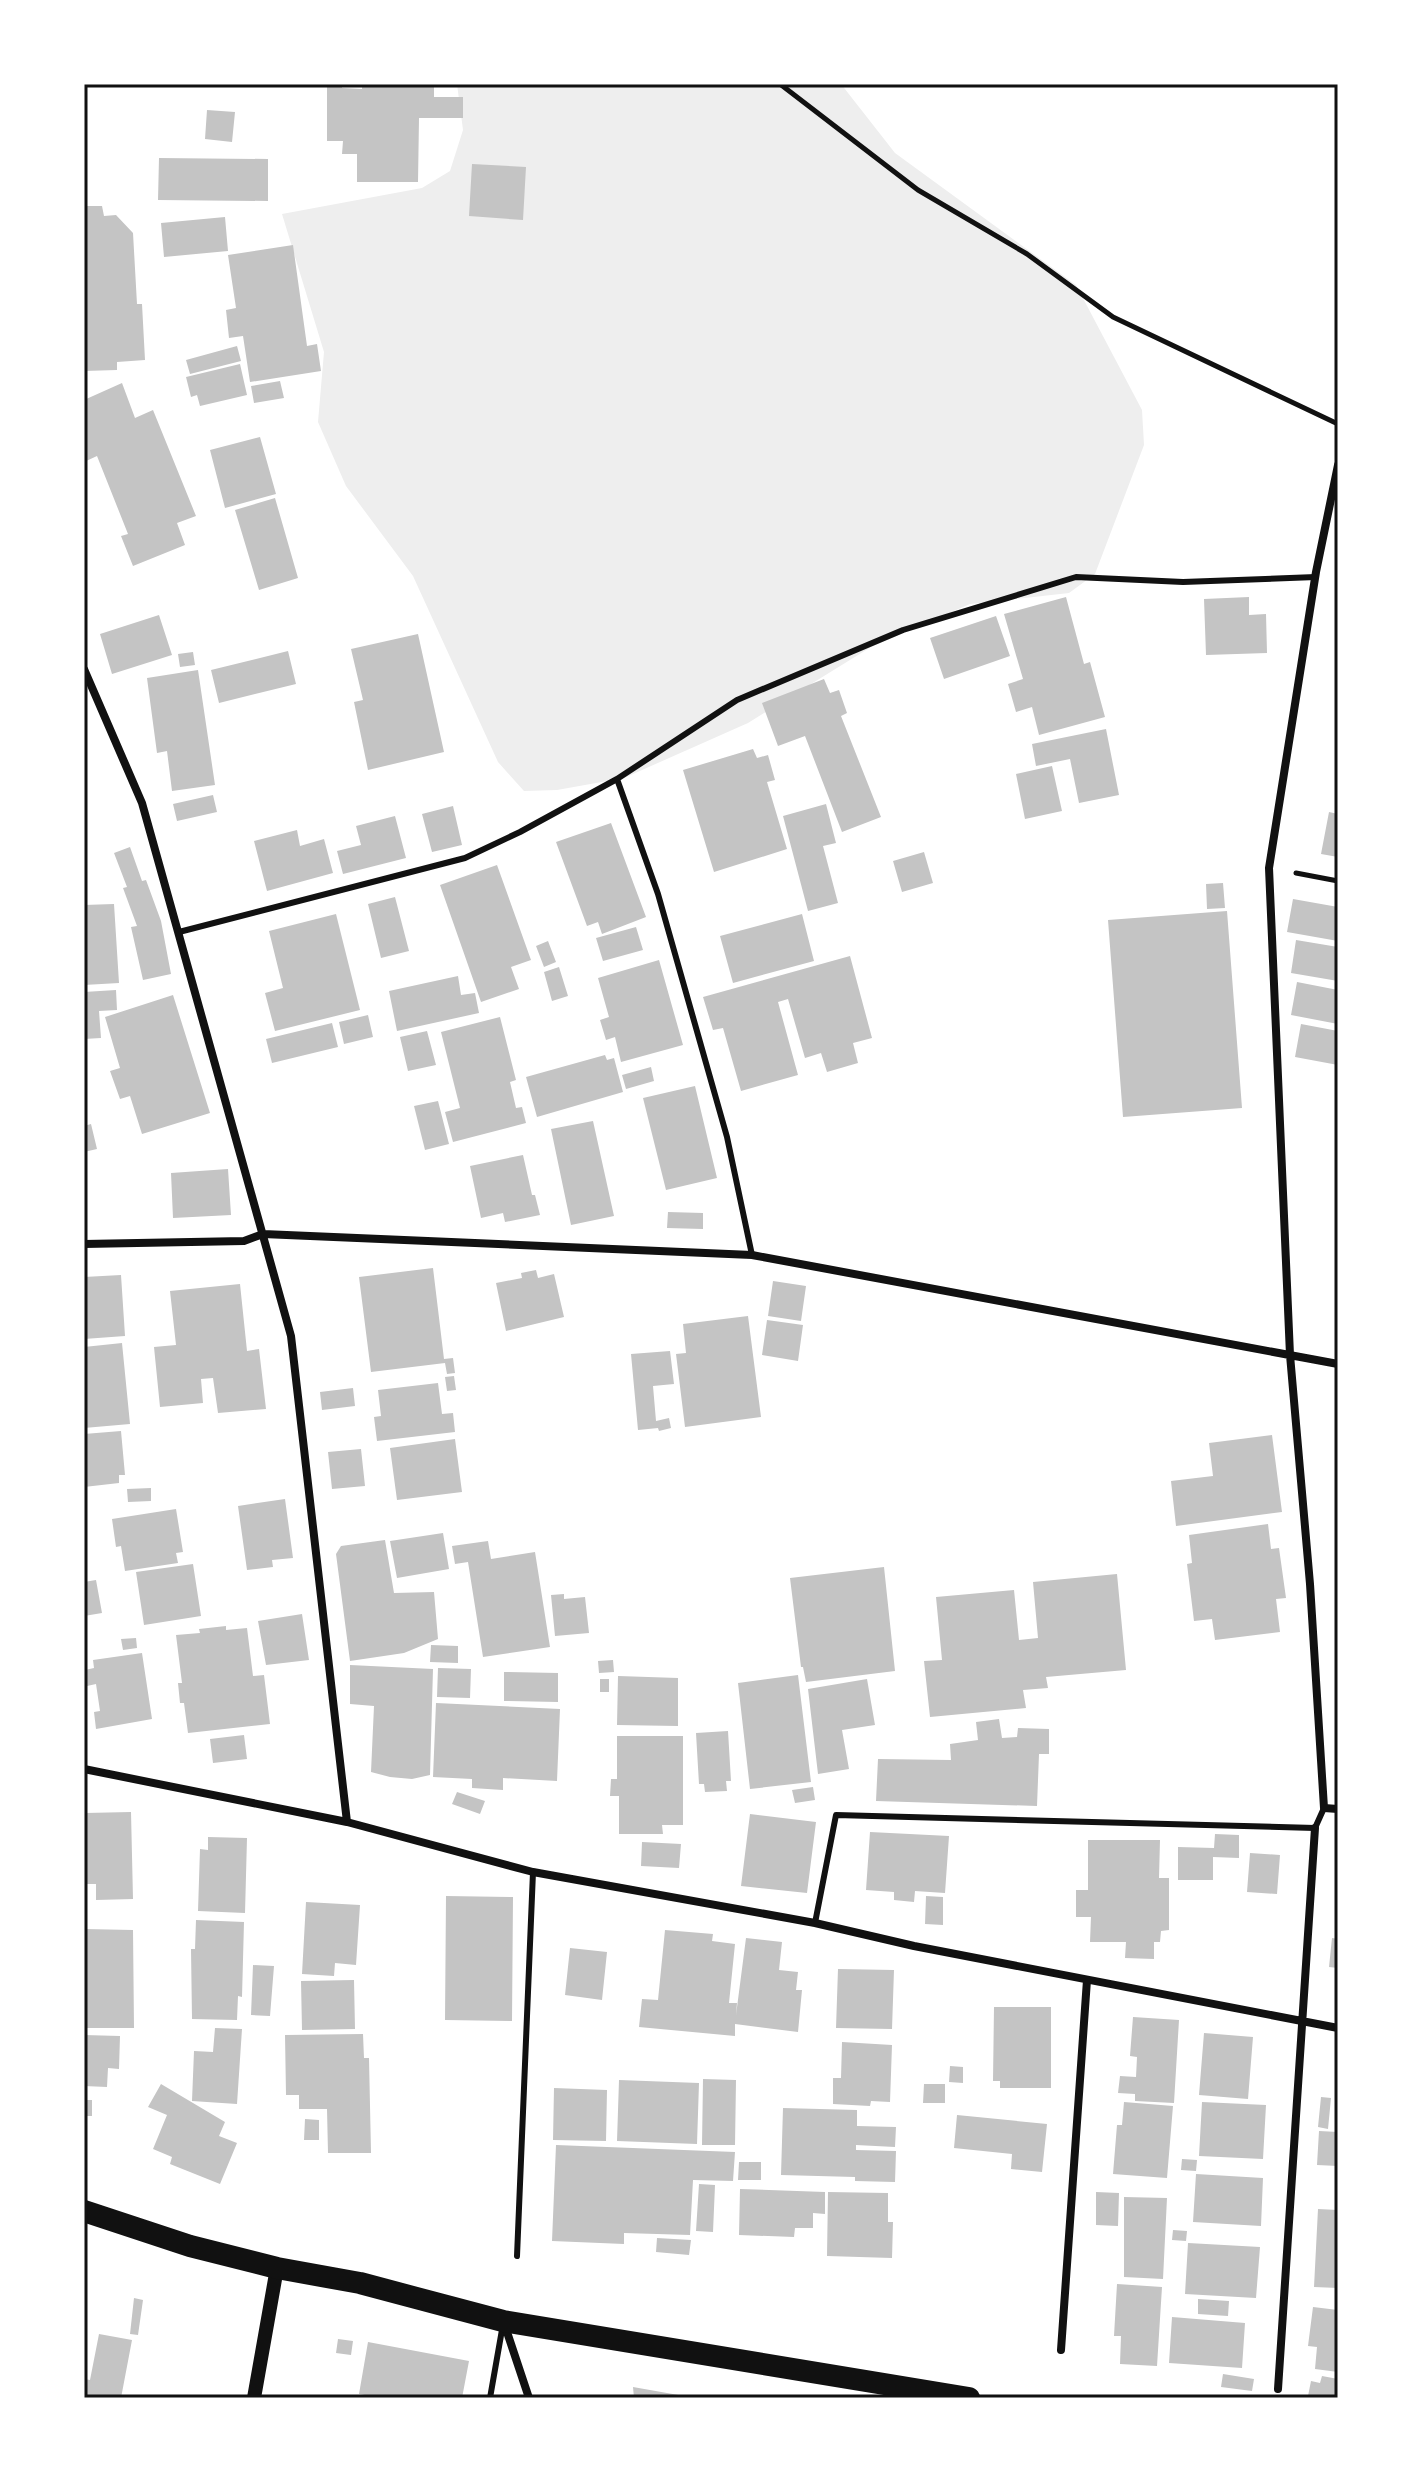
<svg xmlns="http://www.w3.org/2000/svg" width="1422" height="2482" font-family="'PT Sans',sans-serif">
	<rect width="100%" height="100%" fill="#fff"/>
	<!-- green -->
	<path fill="#eee" d="M457,84H841L895,153L1076,285L1142,410L1144,445L1095,574L1069,593L970,604L871,647L748,723L624,778L557,790L524,791L498,762L413,576L346,486L318,422L324,352L282,214L422,188L450,171L463,130Z"/>
	<!-- building -->
	<path fill="#c4c4c4" d="M327,84H342V88L362,89V84H434V97H463V118H419L418,182H357V154H342L343,141H327Z
		M207,110L235,112L232,142L205,139Z
		M159,158L268,159V201L158,200Z
		M472,164L526,167L523,220L469,216Z
		M84,206H102L104,216L116,215L133,233L137,304H142L145,360L117,362V370L84,371Z
		M225,217L228,251L164,257L161,223Z
		M293,245L307,346L317,344L321,371L250,382L243,336L229,338L226,310L236,308L228,255Z
		M237,346L241,361L190,374L186,360Z
		M240,364L247,395L200,406L197,395L191,397L186,377Z
		M280,381L284,398L254,403L251,386Z
		M122,383L135,418L153,410L196,516L177,523L185,545L133,566L121,536L128,534L97,456L84,462V400Z
		M260,437L276,494L225,508L210,450Z
		M275,498L298,578L259,590L235,510Z
		M1066,597L1084,664L1090,662L1105,717L1039,735L1032,707L1016,712L1008,684L1023,679L1004,614Z
		M1249,597V615L1266,614L1267,653L1206,655L1204,599Z
		M159,615L172,655L112,674L100,634Z
		M996,616L1010,656L944,679L930,638Z
		M418,634L444,752L368,770L354,702L363,700L351,649Z
		M288,651L296,684L219,703L211,670Z
		M193,652L195,665L180,667L178,654Z
		M198,670L215,785L172,791L167,751L157,753L147,678Z
		M824,679L830,693L839,690L847,713L841,716L881,817L842,832L805,736L778,746L762,703Z
		M1106,729L1119,795L1079,803L1070,759L1036,766L1032,744Z
		M753,749L757,758L768,755L775,780L767,782L787,849L714,872L683,770Z
		M1052,766L1062,811L1025,819L1016,774Z
		M213,795L217,812L177,821L173,804Z
		M826,804L836,843L823,846L838,903L808,911L783,816Z
		M453,806L462,845L432,852L422,814Z
		M1329,812L1338,814V857L1321,854Z
		M395,816L406,858L343,874L337,851L361,845L356,826Z
		M611,823L646,917L602,934L598,922L587,926L556,842Z
		M297,830L300,846L324,839L333,873L267,891L254,841Z
		M130,847L142,881L146,880L161,921L171,974L143,980L131,927L137,926L123,888L127,887L114,853Z
		M924,852L933,883L902,892L893,861Z
		M497,865L531,960L511,967L519,989L481,1002L440,885Z
		M1223,883L1225,908L1207,909L1206,884Z
		M395,897L409,951L381,958L368,904Z
		M1293,899L1338,907V941L1287,932Z
		M114,904L119,983L84,985V905Z
		M1227,911L1242,1108L1123,1117L1108,920Z
		M336,914L360,1010L275,1031L265,993L283,988L269,931Z
		M802,914L814,961L733,983L720,936Z
		M636,927L643,950L603,961L596,938Z
		M1296,940L1338,947V981L1291,973Z
		M548,941L556,962L544,967L536,946Z
		M850,956L872,1038L853,1043L858,1063L827,1072L821,1053L805,1058L788,999L778,1002L798,1075L741,1091L723,1028L713,1030L703,997Z
		M659,960L683,1045L621,1062L615,1037L606,1040L600,1020L609,1017L598,978Z
		M559,967L568,996L552,1001L544,972Z
		M458,976L461,995L475,993L479,1013L397,1031L389,991Z
		M1297,982L1338,990V1024L1291,1015Z
		M116,990L117,1010L99,1011L101,1038L84,1039V992Z
		M173,995L210,1113L142,1134L130,1096L120,1099L110,1071L120,1068L105,1017Z
		M368,1015L373,1037L344,1044L339,1022Z
		M500,1017L516,1080L510,1082L516,1108L522,1107L526,1123L453,1142L445,1112L460,1108L441,1032Z
		M332,1023L338,1047L272,1063L266,1039Z
		M1301,1024L1338,1031V1065L1295,1057Z
		M427,1031L436,1065L408,1071L400,1037Z
		M605,1055L607,1060L614,1058L623,1092L537,1117L526,1077Z
		M651,1067L654,1081L626,1089L622,1075Z
		M695,1086L717,1178L666,1190L643,1098Z
		M438,1101L449,1144L425,1150L414,1106Z
		M593,1121L614,1216L571,1225L551,1129Z
		M91,1124L97,1149L84,1152V1126Z
		M523,1155L532,1195H535L540,1215L505,1222L503,1213L481,1218L470,1166Z
		M228,1169L231,1215L173,1218L171,1173Z
		M668,1212L703,1213V1229L667,1228Z
		M433,1268L444,1359L453,1358L455,1373L447,1374L445,1363L371,1372L359,1277Z
		M536,1270L538,1278L554,1274L564,1317L506,1331L496,1283L522,1278L521,1273Z
		M121,1275L125,1336L84,1339V1277Z
		M773,1281L806,1286L801,1321L768,1316Z
		M240,1284L247,1351L259,1349L266,1409L218,1413L213,1378L201,1379L203,1403L160,1407L154,1347L176,1345L170,1291Z
		M748,1316L761,1417L685,1427L676,1354L686,1353L683,1324Z
		M767,1320L803,1325L798,1361L762,1355Z
		M122,1343L130,1424L84,1428V1347Z
		M670,1351L674,1384L653,1386L656,1421L669,1418L671,1428L659,1431L658,1428L638,1430L631,1354Z
		M454,1376L456,1390L447,1391L445,1377Z
		M438,1383L442,1414L453,1413L455,1432L377,1441L374,1417L381,1416L378,1390Z
		M353,1388L355,1406L322,1410L320,1392Z
		M121,1431L125,1475H119V1483L84,1487V1434Z
		M1272,1435L1282,1512L1176,1526L1171,1481L1213,1476L1209,1443Z
		M455,1439L462,1492L397,1500L390,1448Z
		M361,1449L365,1486L332,1489L328,1452Z
		M151,1488V1501L128,1502L127,1489Z
		M285,1499L293,1558L272,1560L273,1567L247,1570L238,1506Z
		M176,1509L183,1552L176,1553L178,1563L125,1571L121,1546L116,1547L112,1519Z
		M1268,1524L1271,1549L1279,1548L1286,1598L1276,1599L1280,1632L1215,1640L1212,1619L1194,1621L1187,1564L1192,1563L1189,1535Z
		M443,1533L449,1569L397,1578L390,1541Z
		M385,1540L394,1593L434,1592L438,1639L404,1653L350,1661L336,1554L341,1546Z
		M488,1541L491,1559L535,1552L550,1647L483,1657L468,1562L455,1564L452,1546Z
		M193,1564L201,1616L144,1625L136,1572Z
		M884,1567L895,1671L806,1682L803,1667H801L790,1578Z
		M1117,1574L1126,1670L1046,1677L1048,1688L1023,1690L1026,1708L930,1717L924,1661L942,1660L936,1597L1014,1590L1019,1640L1038,1638L1033,1582Z
		M96,1580L102,1613L84,1616V1582Z
		M564,1594V1599L585,1597L589,1633L555,1636L551,1595Z
		M302,1614L309,1660L266,1665L258,1621Z
		M226,1626V1630L247,1628L253,1676L264,1675L270,1724L188,1733L184,1703H180L178,1683H182L176,1635L200,1633L199,1629Z
		M136,1638L137,1648L123,1650L121,1639Z
		M431,1645L458,1646V1663L430,1662Z
		M142,1653L152,1719L96,1729L94,1712L100,1711L96,1684L87,1686L85,1670L94,1668L93,1660Z
		M613,1660L614,1672L599,1673L598,1661Z
		M350,1665L433,1669L430,1775L412,1779L390,1777L371,1772L374,1706L350,1704Z
		M438,1668L471,1669L470,1698L437,1697Z
		M504,1672L558,1673V1702L504,1701Z
		M798,1675L811,1782L750,1789L738,1683Z
		M618,1676L678,1678V1726L617,1725Z
		M600,1679H609V1692H600Z
		M867,1679L875,1725L842,1730L849,1769L818,1774L808,1689Z
		M436,1703L560,1709L557,1781L503,1778V1790L472,1788V1779L433,1777Z
		M999,1719L1002,1738L1017,1737L1018,1728L1049,1729V1754H1039L1037,1806L876,1801L878,1759L951,1760L950,1744L978,1740L976,1722Z
		M728,1731L731,1781H726L727,1791L705,1792L704,1784H699L696,1733Z
		M244,1735L247,1759L213,1763L210,1739Z
		M617,1736H683V1825H662L663,1834H619V1796H610L611,1779H617Z
		M813,1787L815,1800L795,1803L792,1790Z
		M457,1792L485,1801L480,1814L452,1804Z
		M131,1812L133,1899L96,1900V1884H87L85,1813Z
		M750,1814L816,1822L807,1893L741,1886Z
		M870,1832L949,1836L945,1893L915,1891L914,1902L894,1900V1892L866,1890Z
		M1215,1834L1239,1835V1858L1213,1857V1880H1178V1847L1214,1848Z
		M208,1837L247,1838L245,1913L198,1911L200,1849L208,1850Z
		M1088,1840H1160L1159,1878H1169V1930L1161,1931L1160,1942H1154V1959L1125,1958L1126,1942H1090L1091,1917H1076V1890H1088Z
		M642,1842L681,1844L679,1868L641,1866Z
		M1250,1853L1280,1855L1277,1894L1247,1892Z
		M446,1896L513,1897L512,2021L445,2020Z
		M926,1896L943,1897V1925L925,1924Z
		M306,1902L360,1905L356,1965L335,1963L334,1976L302,1974Z
		M196,1920L244,1922L242,1997L238,1996L237,2020L192,2019L191,1949H195Z
		M84,1929L133,1930L134,2028H84Z
		M665,1930L713,1934L712,1941L735,1944L729,2003H737L736,2015L746,1938L782,1942L779,1970L798,1972L796,1990H802L798,2032L735,2024V2036L639,2027L642,1999L658,2000Z
		M1332,1938L1338,1939V1968L1329,1967Z
		M570,1948L607,1952L602,2000L565,1995Z
		M253,1965L274,1966L270,2016L251,2015Z
		M838,1969L894,1970L892,2029L836,2028Z
		M354,1980L355,2029L302,2030L301,1981Z
		M994,2007H1051V2088H1000V2081H993Z
		M1133,2017L1179,2020L1174,2103L1135,2101V2094L1118,2093L1120,2076L1136,2077L1137,2057L1130,2056Z
		M215,2028L242,2029L237,2104L192,2101L194,2051L213,2052Z
		M1204,2033L1253,2037L1248,2099L1199,2095Z
		M363,2034L364,2058H369L371,2153H328L327,2109H299V2095H286L285,2035Z
		M84,2035L120,2036L119,2069L108,2068L107,2087L84,2086Z
		M842,2042L892,2045L890,2102L871,2101L870,2106L833,2104V2078H841Z
		M950,2066L963,2067V2083L949,2082Z
		M703,2079L736,2080L735,2145H702Z
		M619,2080L699,2083L697,2144L617,2141Z
		M161,2084L225,2122L219,2136L237,2143L220,2184L170,2164L172,2157L153,2149L167,2115L148,2107Z
		M924,2084H945V2103H923Z
		M554,2088L607,2090L606,2141L553,2140Z
		M1321,2097L1331,2098L1328,2129L1318,2127Z
		M84,2100H92V2116H84Z
		M1124,2102L1173,2106L1167,2178L1113,2174L1117,2125H1122Z
		M1202,2102L1266,2105L1263,2159L1199,2156Z
		M783,2108L857,2110V2126L896,2127L895,2147L856,2145V2150L896,2151L895,2182L855,2181V2177L781,2175Z
		M957,2115L1047,2124L1042,2172L1011,2169L1012,2154L954,2148Z
		M305,2119L319,2120V2140H304Z
		M1319,2131L1338,2132V2166L1317,2165Z
		M556,2145L735,2152L733,2181L693,2180L690,2235L624,2233V2244L552,2241Z
		M1182,2159L1197,2160L1196,2171L1181,2170Z
		M739,2162H761V2180H738Z
		M1196,2174L1263,2178L1261,2226L1193,2222Z
		M699,2184L715,2185L713,2232L696,2231Z
		M740,2189L825,2192V2214L813,2213V2228H795L794,2237L739,2235Z
		M828,2192L888,2193V2222H893L892,2258L827,2256Z
		M1096,2192L1119,2193L1118,2226L1096,2225Z
		M1124,2197L1167,2198L1163,2279L1124,2277Z
		M1318,2209L1338,2210V2288L1314,2287Z
		M1173,2230L1187,2231L1186,2241L1172,2240Z
		M657,2238L691,2240L689,2255L656,2252Z
		M1188,2243L1260,2247L1256,2298L1185,2294Z
		M1117,2284L1162,2287L1157,2366L1120,2364L1121,2336H1114Z
		M134,2298L143,2300L138,2335L130,2334Z
		M1198,2299L1229,2301L1228,2316L1198,2314Z
		M1313,2307L1338,2310V2372L1315,2369L1317,2347L1308,2346Z
		M1172,2317L1245,2323L1242,2368L1169,2363Z
		M99,2334L132,2340L121,2398H84V2379L90,2380Z
		M338,2339L353,2341L351,2355L336,2353Z
		M368,2342L469,2361L462,2398H382L359,2394Z
		M1223,2374L1254,2379L1252,2391L1221,2387Z
		M1322,2376L1338,2379V2398L1308,2396L1311,2381L1320,2383Z
		M633,2387L684,2396V2398H634Z"/>
	<g fill="none" stroke-linecap="round" stroke-linejoin="round">
		<!-- path -->
		<path stroke="#111" stroke-width="5" d="M780,84L918,190L1027,254L1113,317L1338,424
			M1296,873L1338,881"/>
		<!-- service -->
		<path stroke="#111" stroke-width="6" d="M617,779L658,894L727,1137L752,1255
			M179,932L465,858L520,832L617,779L737,700L903,630L1076,577L1183,582L1316,577
			M815,1923L836,1815L1315,1828L1324,1808
			M517,2256L533,1872
			M490,2398L503,2324"/>
		<!-- minor -->
		<path stroke="#111" stroke-width="8" d="M1338,465L1316,572L1269,868L1290,1355L1310,1584L1324,1808L1338,1809
			M84,669L142,803L291,1336L347,1822
			M84,1244L244,1241L263,1234L752,1255L1338,1364
			M84,1769L347,1822L533,1872L815,1923L914,1946L1338,2028
			M504,2323L529,2398
			M1061,2350L1087,1980
			M1278,2389L1315,1828"/>
		<!-- tertiary -->
		<path stroke="#111" stroke-width="14" d="M254,2398L277,2268"/>
		<!-- trunk -->
		<path stroke="#111" stroke-width="22" d="M84,2211L190,2246L277,2268L360,2283L503,2321L969,2398"/>
	</g>
	<!-- border -->
	<rect width="1422" height="2482" fill="none" stroke="#ffffff" stroke-width="172"/>
	<rect x="86" y="86" width="1250" height="2310" fill="none" stroke="#111" stroke-width="3"/>
</svg>
